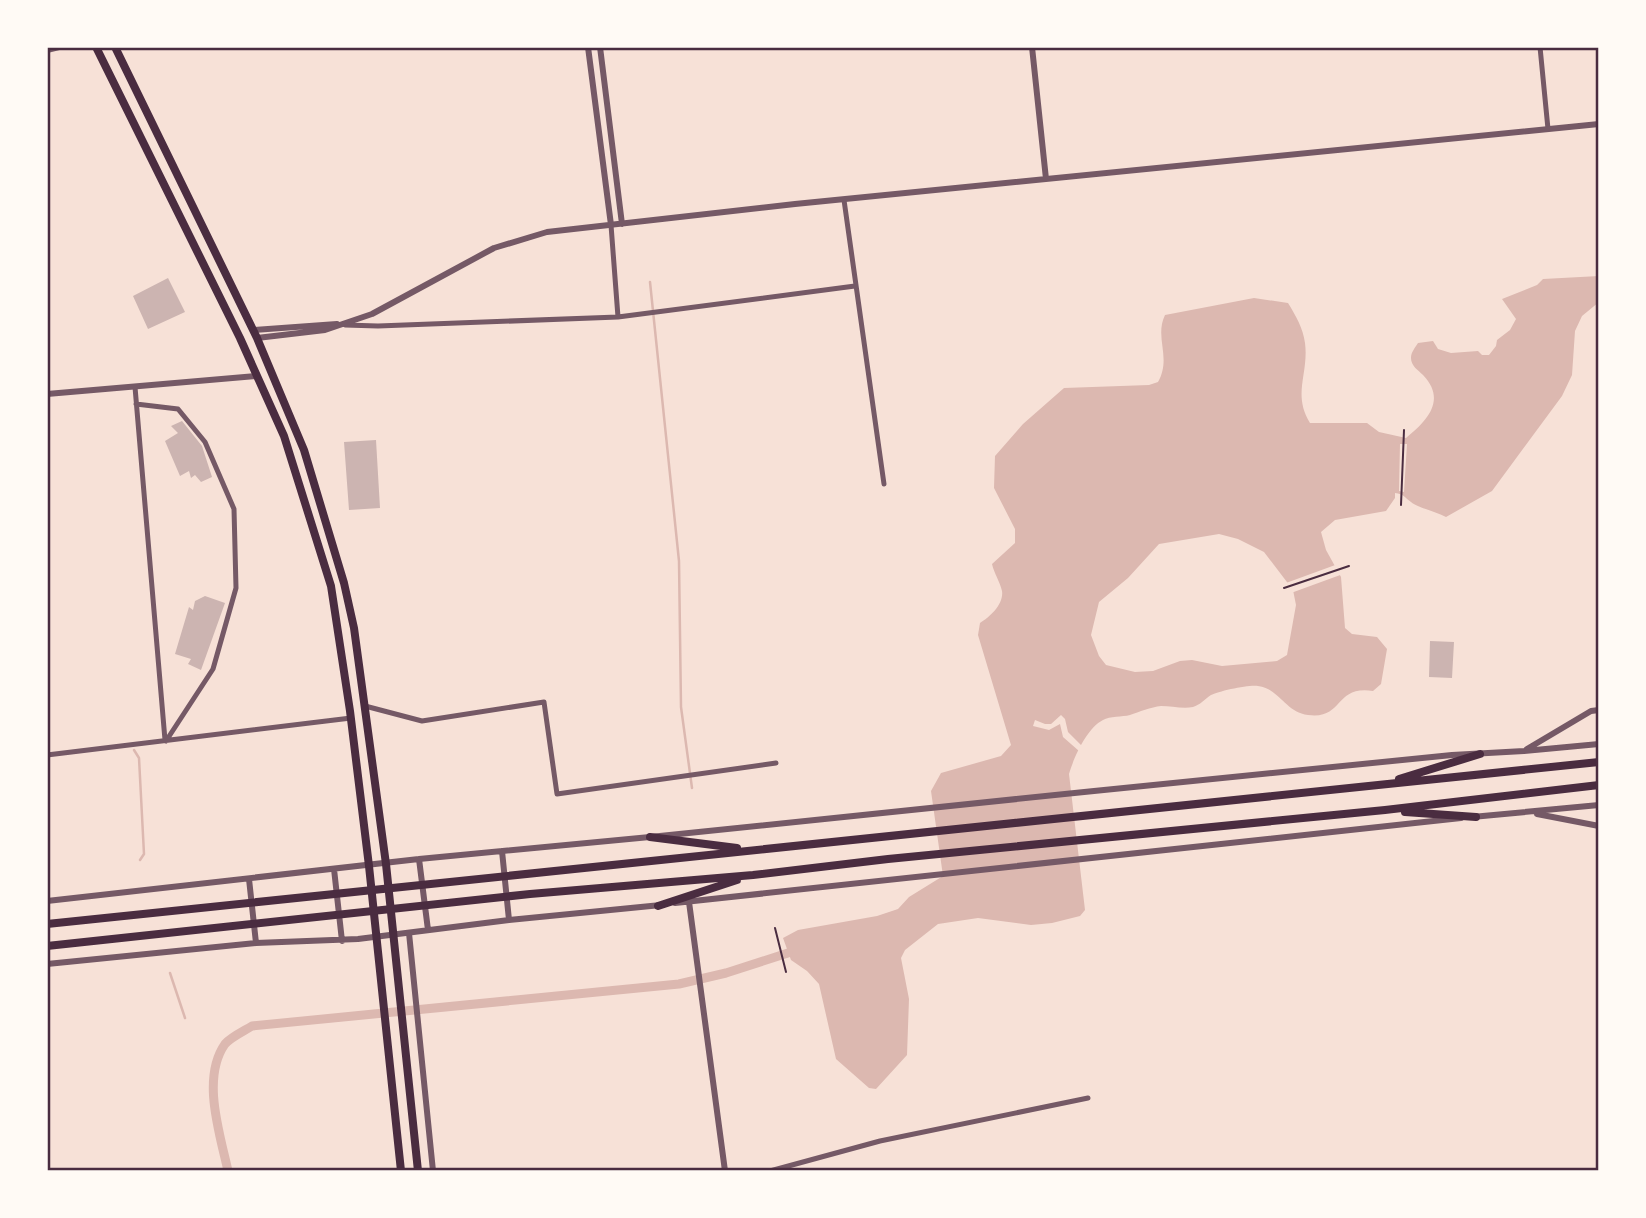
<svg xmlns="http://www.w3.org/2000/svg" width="1646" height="1218" font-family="Spectral,serif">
	<rect width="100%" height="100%" fill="#f7e1d7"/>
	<!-- water -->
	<path fill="#dcb8b0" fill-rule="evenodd" d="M1599,276V302L1582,316L1575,331L1572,375L1562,396L1492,491L1446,517C1435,511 1418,508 1411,502C1404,497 1404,494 1395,493V498L1386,511L1335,520L1321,532L1326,550L1341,577L1345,628L1352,634L1377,637L1387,649L1381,684L1373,691C1334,685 1344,720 1308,715C1285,712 1280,689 1258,686C1251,684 1218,691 1211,695C1205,699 1200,705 1193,707C1183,709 1171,706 1161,706C1151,707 1139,712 1130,715C1122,717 1110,716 1103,720C1087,728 1074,757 1069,774L1085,910L1080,916L1052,923L1031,925L978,918L938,924L905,950L901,958L909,999L907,1055L876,1089L869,1088L836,1059L819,984L807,971L791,960L783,938L798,930L877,916L898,909L909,897L943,876L931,791L941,773L1001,756L1011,745L978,635L980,623C990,617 1004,604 1002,591C1000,582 994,573 992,564L1015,543V529L994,488L995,456L1023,424L1064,388L1149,385L1158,382C1172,357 1154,338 1165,315L1254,298L1288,303C1296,316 1303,328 1305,343C1309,374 1292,394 1310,423H1367L1379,432L1406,438C1427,421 1447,400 1423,375C1418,370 1411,366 1411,358C1411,352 1415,348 1418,343L1433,341L1438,349L1451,353L1478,351L1482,355H1489L1496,346L1497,340L1510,330L1516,319L1502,299L1537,285L1543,279ZM1219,534L1238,539L1264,552L1293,590L1296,605L1287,655L1277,661L1222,666L1192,660L1180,661L1153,671L1135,672L1106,665L1099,656L1091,635L1099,602L1128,578L1159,544Z"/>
	<!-- pier -->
	<path fill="#f7e1d7" d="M1400,444H1407L1404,492L1399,491Z
		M1338,564L1343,574L1291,593L1286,583Z
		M1061,715L1065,719L1068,732L1083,747L1079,751L1063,737L1060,724L1049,730L1033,726L1035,720L1045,724H1051Z"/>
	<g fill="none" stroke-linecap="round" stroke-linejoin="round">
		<!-- stream -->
		<path stroke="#dcb8b0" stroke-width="2.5" d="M650,282L679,561L681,707L692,788
			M134,750L139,758L144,854L140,860
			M170,973L185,1018"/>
		<!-- canal -->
		<path stroke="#dcb8b0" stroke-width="9" d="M228,1171C220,1134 201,1078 225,1044C231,1037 244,1031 252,1026L679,984L726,973L788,953"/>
	</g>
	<!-- building -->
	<path fill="#ccb4b1" d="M168,278L185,312L148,329L133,296Z
		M182,421L202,446L212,477L201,482L195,475L191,478L189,471L180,476L165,441L178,433L171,426Z
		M376,440L380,508L349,510L344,442Z
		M205,596L225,603L201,670L188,664L191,659L175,654L189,607L193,610L195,601Z
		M1430,641L1454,642L1452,678L1429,677Z"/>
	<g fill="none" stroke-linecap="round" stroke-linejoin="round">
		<!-- path -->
		<path stroke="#4a2c40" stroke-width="2" d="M1401,505L1404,430
			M1284,588L1349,566
			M775,928L786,972"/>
		<!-- minor -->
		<path stroke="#755966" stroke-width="5" d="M1540,47L1548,129
			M844,200L884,484
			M611,225L618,317
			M345,325L378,326L618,317L855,286
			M135,387L165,740
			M136,404L178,409L205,442L234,509L236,588L213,669L166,741
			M365,706L422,721L544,702L557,794L776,763
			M47,755L351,718
			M770,1171L880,1141L1088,1098"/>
		<!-- tertiary -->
		<path stroke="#755966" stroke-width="6" d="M588,47L611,225
			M600,47L622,224
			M1032,47L1046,179
			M47,50L59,47
			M253,330L337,324
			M257,338L325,330L372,314L494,248L547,232L795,204L1599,124
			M47,394L257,376
			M1527,749L1591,711L1599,710
			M1537,814L1599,826
			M1472,817L1599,805
			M502,851L509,920
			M419,859L428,930
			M334,869L342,941
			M249,879L256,943
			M47,901L419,859L650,837L1094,791L1452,755L1524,751L1599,744
			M689,902L725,1171
			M675,903L1461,818
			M409,933L433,1171
			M47,964L256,943L358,939L509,920L661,905"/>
		<!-- primary -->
		<path stroke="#4a2c40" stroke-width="8" d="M96,47L240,338L284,436L331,586L350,711L369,866L401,1171
			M115,47L257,338L304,450L344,583L354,628L386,864L418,1171"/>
		<!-- trunk -->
		<path stroke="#4a2c40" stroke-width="8" d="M1399,779L1480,754
			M1405,812L1476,817
			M650,837L737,848
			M658,906L737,880
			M47,924L1599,762
			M47,946L530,894L753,875L888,859L1385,810L1599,785"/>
	</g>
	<!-- border -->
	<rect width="1646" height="1218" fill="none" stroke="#fffaf5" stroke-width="98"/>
	<rect x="49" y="49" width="1548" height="1120" fill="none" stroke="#4a2c40" stroke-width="2.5"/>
</svg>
